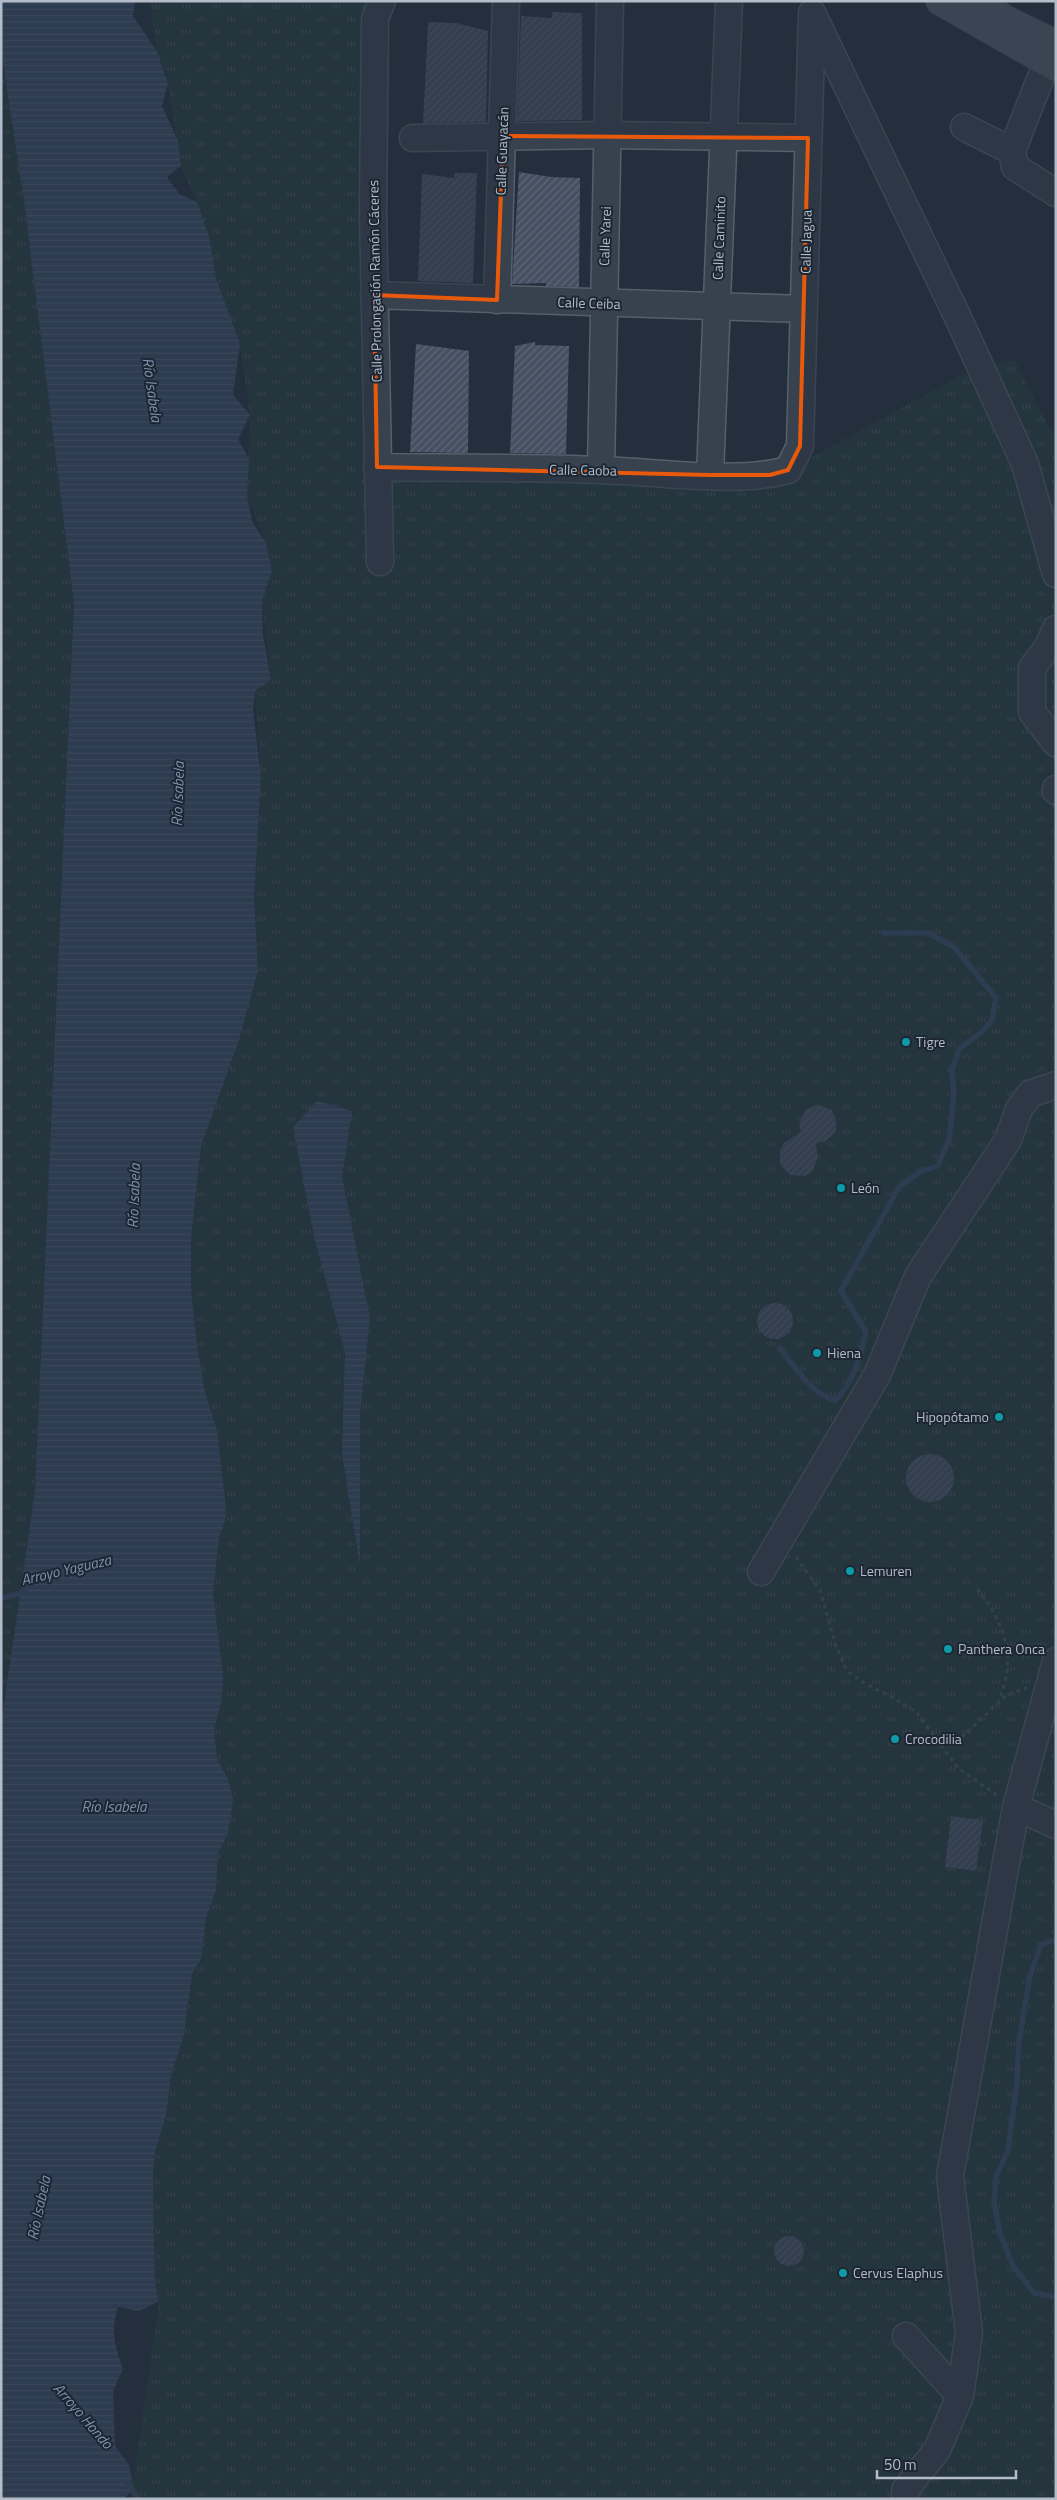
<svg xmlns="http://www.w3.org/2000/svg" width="1057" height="2500" font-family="'Titillium Web',sans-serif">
	<defs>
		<pattern id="park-tufts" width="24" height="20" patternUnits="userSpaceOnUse" patternTransform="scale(1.25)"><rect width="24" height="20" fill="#263c3f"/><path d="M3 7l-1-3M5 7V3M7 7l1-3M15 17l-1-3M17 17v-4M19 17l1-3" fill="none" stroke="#435659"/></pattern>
		<pattern id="water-rules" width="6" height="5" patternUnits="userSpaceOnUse" patternTransform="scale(1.25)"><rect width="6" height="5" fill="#394c67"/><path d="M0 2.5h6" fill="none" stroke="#53647b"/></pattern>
		<pattern id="building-hatch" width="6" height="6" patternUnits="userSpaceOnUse" patternTransform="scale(1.25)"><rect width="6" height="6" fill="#455162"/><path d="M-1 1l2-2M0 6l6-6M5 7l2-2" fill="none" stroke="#5d6877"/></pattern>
	</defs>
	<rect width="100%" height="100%" fill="#242f3e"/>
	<!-- park -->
	<path fill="url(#park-tufts)" d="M150,1H372L377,467L788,470L980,365L1015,360L1050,429L1056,436V2499H138L132,2490L159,2301L155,2284L154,2248L153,2173L155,2152L171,2076L187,2016L192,1974L199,1961L206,1918L216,1890L218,1853L226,1837L214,1730L221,1703L213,1593L219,1537L225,1521L217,1431L205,1392L197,1346L191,1289V1238L201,1146L239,1040L258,970L254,898L261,777L255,691L271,680L262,600L272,571L266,543L247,495L250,415L240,344L216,278L197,202L181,166L168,83L156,50Z
		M1,50L24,201L74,603L35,1491L1,1725Z"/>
	<!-- water -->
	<path fill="url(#water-rules)" d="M1,1H135L133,16L156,50L168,83L162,106L178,141L181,166L167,177L179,194L197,202L209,237L216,278L240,344L233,395L250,415L238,439L249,459L247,495L252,521L266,543L272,571L262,600L263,635L271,680L255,691L253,710L261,777L254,898L258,970L239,1040L201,1146L191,1238V1289L197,1346L205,1392L217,1431L226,1509L225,1522L219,1537L213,1593L223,1676L221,1703L214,1730L217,1759L228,1779L233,1800L228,1833L218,1853L216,1890L206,1918L201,1959L192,1974L184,2034L171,2076L166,2115L155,2152L153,2173L154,2248L155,2284L159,2301L139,2311L118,2307C110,2328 115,2348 123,2369L113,2391L115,2446L129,2465L134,2489L123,2499H1V1725L35,1491L74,603L24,201L1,50Z
		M317,1101L352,1111L342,1177L370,1318L360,1414V1565L342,1453L345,1352L314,1236L293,1127Z"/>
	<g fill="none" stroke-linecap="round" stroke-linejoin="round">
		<!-- stream -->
		<path stroke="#394c67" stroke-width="5.5" d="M780,1348C794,1366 812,1396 836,1400C854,1380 860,1358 866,1332L841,1291L899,1187L919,1172L938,1166L949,1139L954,1095L952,1070L959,1049L982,1032L992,1020L996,998L954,947L928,933H884
			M1,1598L26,1592
			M1056,1939L1041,1945L1030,1976L1019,2041L1017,2082L1008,2150L996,2177L994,2203L1000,2234L1013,2266L1034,2293L1056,2297
			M128,2484L138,2499"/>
	</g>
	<!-- building -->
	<path fill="url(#building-hatch)" d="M552,12L582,13V120L517,121L521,16L552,18Z
		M428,22L456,23L488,31L486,122L423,123Z
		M519,172L551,177L580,178L579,287L546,286V283L512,284Z
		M455,173H477L473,283L418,281L422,174L454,178Z
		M535,342V345L569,346L566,454L510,453L515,346Z
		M416,344L469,351L468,453L410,452Z
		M818,1105L832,1110L836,1120V1131L826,1141L816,1144L818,1158L812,1172L805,1176L790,1175L780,1164V1150L784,1143L801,1132L799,1125L805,1110Z
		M757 1321a18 18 0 1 1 36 0a18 18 0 1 1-36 0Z
		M906 1478a24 24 0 1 1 48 0a24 24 0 1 1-48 0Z
		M951,1816L983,1820L976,1871L945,1867Z
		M774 2251a15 15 0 1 1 30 0a15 15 0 1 1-30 0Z"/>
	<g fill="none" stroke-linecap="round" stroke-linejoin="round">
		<!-- minor casing -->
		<g stroke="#565f6c" stroke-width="29">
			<path id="minor" d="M814,17L960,322L1025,464L1056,574
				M1046,64L1012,151L1015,167L1056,193
				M964,127L1012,151
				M413,138L608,135L808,138
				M374,295L804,309
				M497,300L506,1
				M377,467C452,468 527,467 602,470C657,472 737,484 788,470L800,446L812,13
				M601,470L610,1
				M710,475L729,1
				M380,562L373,211L375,19L382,1
				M1056,629L1048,647L1032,668V712L1056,743
				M1056,789V791
				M761,1572L877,1375L918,1276L1008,1140L1019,1109L1030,1094L1056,1085
				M1016,1807L1056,1825
				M906,2336L960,2396
				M905,2499V2490L937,2450L960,2396L969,2333L950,2176L1016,1807L1056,1661"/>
		</g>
		<!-- major casing -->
		<g stroke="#414a57" stroke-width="30">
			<path id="major" d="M940,1L1056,67
				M978,1L1006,20L1056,44"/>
		</g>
		<!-- path -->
		<path stroke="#44595c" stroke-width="3" stroke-dasharray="4 4" stroke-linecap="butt" d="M796,1557L820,1590L836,1646L847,1671L866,1684L894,1698L916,1712L958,1768L998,1796
			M977,1589C1005,1623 1018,1660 998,1702
			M938,1741L962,1737L1007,1695L1027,1688"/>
		<!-- minor -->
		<use href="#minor" stroke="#38414e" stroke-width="26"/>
		<!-- major -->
		<use href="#major" stroke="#56606e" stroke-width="28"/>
	</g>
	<!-- marked area -->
	<path d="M0 0H1057V2500H0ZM503,136L808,138L800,446L788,470L770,475H710L377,467L374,295L497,300Z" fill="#242f3e" fill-opacity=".55" fill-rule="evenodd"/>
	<path fill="none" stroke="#e8590c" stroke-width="4" stroke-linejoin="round" d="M503,136L808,138L800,446L788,470L770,475H710L377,467L374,295L497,300Z"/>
	<!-- markers -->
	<g fill="#0f9aa8" stroke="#1d2633" stroke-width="2">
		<circle cx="906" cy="1042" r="5"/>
		<circle cx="841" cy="1188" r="5"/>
		<circle cx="817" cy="1353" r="5"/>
		<circle cx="999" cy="1417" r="5"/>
		<circle cx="850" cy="1571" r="5"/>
		<circle cx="948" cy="1649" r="5"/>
		<circle cx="895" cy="1739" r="5"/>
		<circle cx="843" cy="2273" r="5"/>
	</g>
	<g text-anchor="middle" stroke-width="4" stroke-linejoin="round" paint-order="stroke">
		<!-- street labels -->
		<g font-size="14" fill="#b4bcc9" stroke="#1d2633">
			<text transform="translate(502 151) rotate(-88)" y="5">Calle Guayacán</text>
			<text transform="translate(605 236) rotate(-88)" y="5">Calle Yarei</text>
			<text transform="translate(719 238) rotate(-88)" y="5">Calle Caminito</text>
			<text transform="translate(806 242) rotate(-89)" y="5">Calle Jagua</text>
			<text transform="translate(375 281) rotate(-91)" y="5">Calle Prolongación Ramón Cáceres</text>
			<text transform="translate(589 303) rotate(2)" y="5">Calle Ceiba</text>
			<text transform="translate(583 470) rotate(1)" y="5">Calle Caoba</text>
		</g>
		<!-- poi labels -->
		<g font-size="14" fill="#b4bcc9" stroke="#1d2633" text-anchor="start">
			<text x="916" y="1047">Tigre</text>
			<text x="851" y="1193">León</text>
			<text x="827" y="1358">Hiena</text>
			<text x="989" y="1422" text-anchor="end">Hipopótamo</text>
			<text x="860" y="1576">Lemuren</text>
			<text x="958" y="1654">Panthera Onca</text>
			<text x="905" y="1744">Crocodilia</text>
			<text x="853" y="2278">Cervus Elaphus</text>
		</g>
		<!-- water labels -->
		<g font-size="15" font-style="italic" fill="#7c92b1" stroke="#1d2633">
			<text transform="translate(152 390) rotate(82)" y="5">Río Isabela</text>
			<text transform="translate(178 794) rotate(-88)" y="5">Río Isabela</text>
			<text transform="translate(134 1196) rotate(-88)" y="5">Río Isabela</text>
			<text transform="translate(66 1570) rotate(-13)" y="5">Arroyo Yaguaza</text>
			<text x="114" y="1812">Río Isabela</text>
			<text transform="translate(39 2208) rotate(-78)" y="5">Río Isabela</text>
			<text transform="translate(83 2416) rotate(49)" y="5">Arroyo Hondo</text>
		</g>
	</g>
	<!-- border -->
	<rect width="1057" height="2500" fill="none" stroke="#b4bcc9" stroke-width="5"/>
	<!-- scale -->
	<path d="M877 2470v8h139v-8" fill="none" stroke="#b4bcc9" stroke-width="2.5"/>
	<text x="884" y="2470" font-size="15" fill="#b4bcc9" stroke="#1d2633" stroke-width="4" paint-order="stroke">50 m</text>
</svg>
